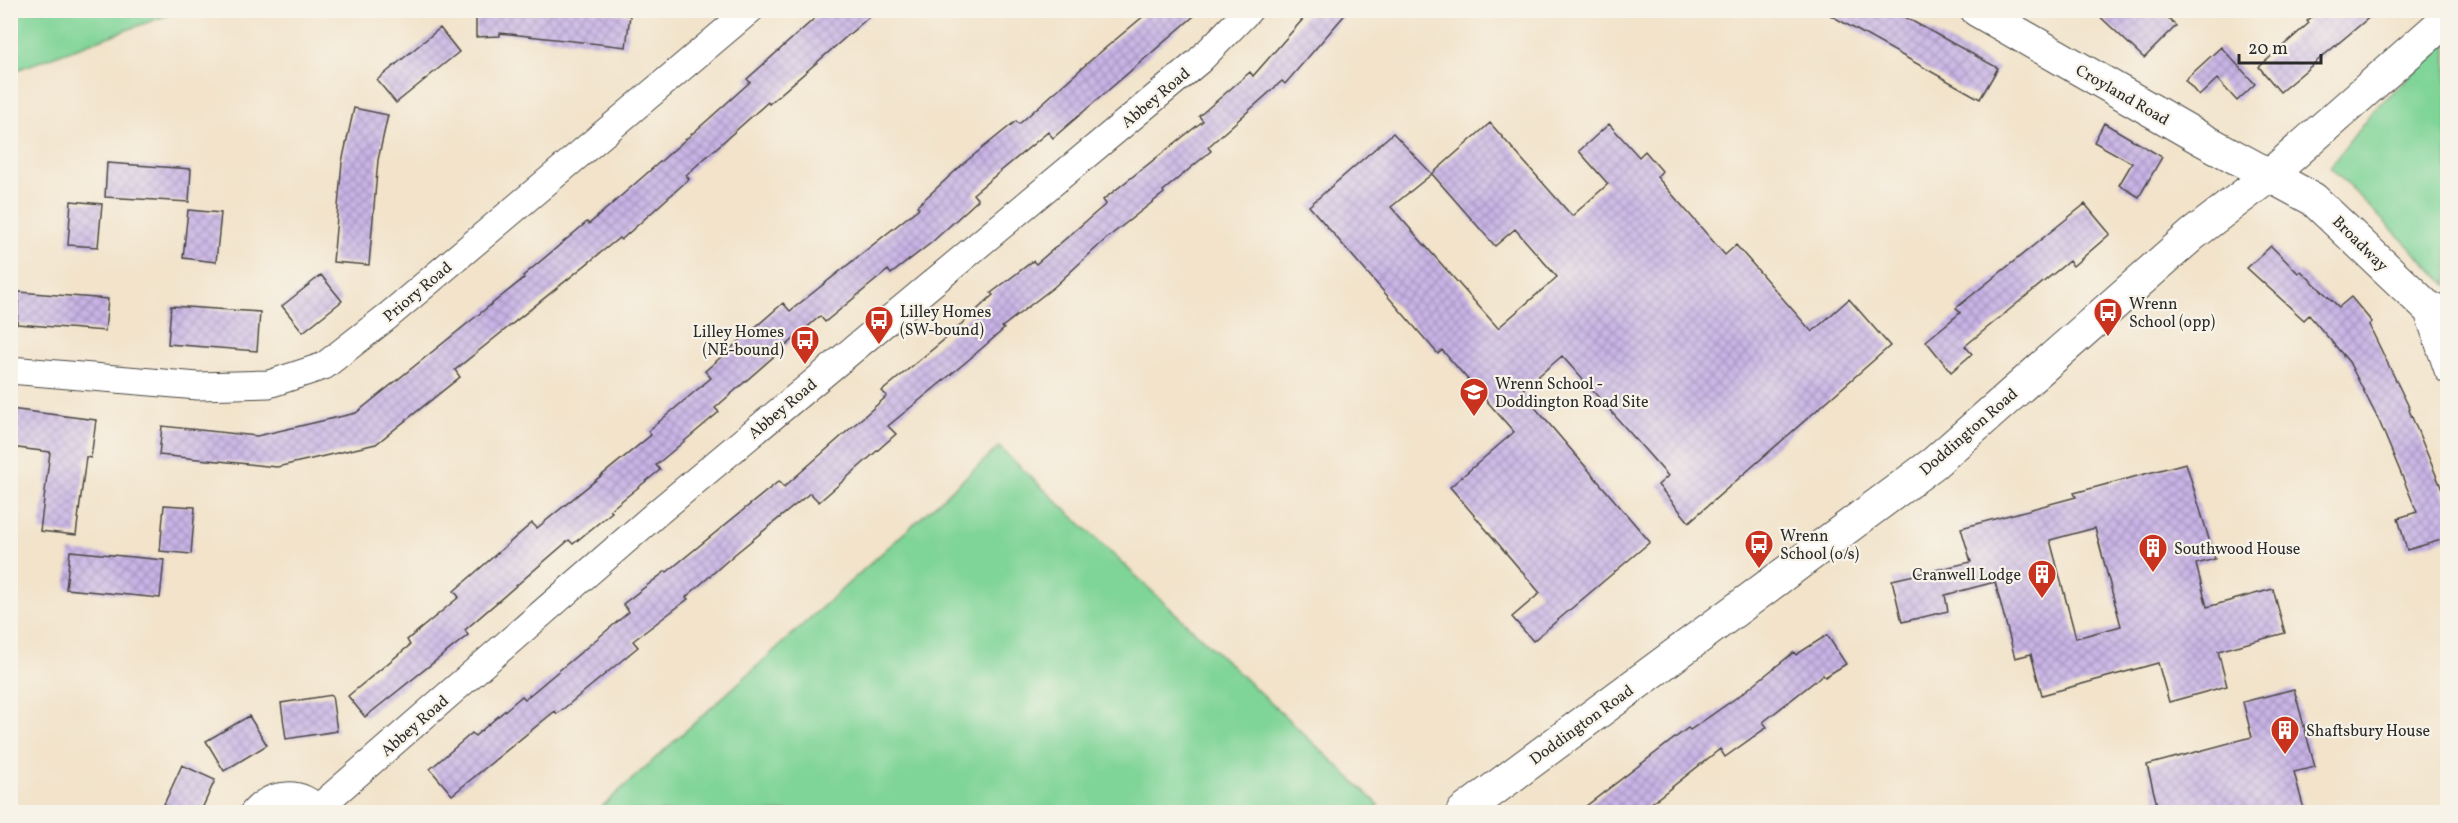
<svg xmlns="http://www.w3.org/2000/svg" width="2458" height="823" font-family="Vollkorn,serif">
	<defs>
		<pattern id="building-cross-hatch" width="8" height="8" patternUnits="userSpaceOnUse" patternTransform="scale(1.5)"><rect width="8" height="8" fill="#c9b4e6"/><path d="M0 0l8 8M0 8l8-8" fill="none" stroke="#a393bb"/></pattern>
	</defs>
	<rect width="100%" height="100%" fill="#f7f3e8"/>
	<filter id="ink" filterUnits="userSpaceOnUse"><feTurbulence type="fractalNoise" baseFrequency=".0167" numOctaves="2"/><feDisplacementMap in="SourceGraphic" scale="12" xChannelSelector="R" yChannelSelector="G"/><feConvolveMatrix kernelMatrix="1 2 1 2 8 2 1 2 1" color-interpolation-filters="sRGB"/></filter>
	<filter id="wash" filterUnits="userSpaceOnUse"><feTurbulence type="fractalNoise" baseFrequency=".008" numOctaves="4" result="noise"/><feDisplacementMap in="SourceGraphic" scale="24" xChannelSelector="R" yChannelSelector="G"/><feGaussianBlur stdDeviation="1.35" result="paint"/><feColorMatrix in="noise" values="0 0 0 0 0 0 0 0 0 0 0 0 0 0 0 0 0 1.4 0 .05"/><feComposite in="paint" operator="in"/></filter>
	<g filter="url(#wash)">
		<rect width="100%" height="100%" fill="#f2e3ca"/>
		<!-- green -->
		<path fill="#7fd497" stroke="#558061" stroke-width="1.5" d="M11,10H179V11L11,72Z
			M2447,42V285L2330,167L2373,111Z
			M999,447L1379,805L1369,812H596Z"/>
		<g id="blocks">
			<!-- building -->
			<path fill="url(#building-cross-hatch)" fill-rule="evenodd" d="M476,10H586L630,15L626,47L500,33V36L476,37Z
				M824,10H877L769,104L768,102L686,175L689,179L621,240L619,238L455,370L460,377L376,444L277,467L159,455L162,426L257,436L356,413L524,278L523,276L587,222L589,224L710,118L750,82L747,79Z
				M1151,10H1201L1053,138L1048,132L973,194L978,200L931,243L891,274L888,270L825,322L820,316L715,408L719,412L656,465L660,470L610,510L612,512L573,544L569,540L465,630L468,635L365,717L348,696L410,645L407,640L459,597L454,591L532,523L537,528L651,435L648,431L711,378L705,371L783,303L790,311L919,208L917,206L964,163L1016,121L1019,124L1091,60Z
				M1311,10H1349L1285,84L1282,81L1208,147L1211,151L1163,191L1164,193L1107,238L1054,287L1002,327L1004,329L966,362L888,426L896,434L843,481L819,502L810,493L735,554L686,597L688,599L633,641L638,647L557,714L555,711L452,795L430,769L472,733L475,736L522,696L525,699L629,612L623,604L666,571L667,572L779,481L784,487L887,396L882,391L945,339L993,295L991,293L1033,261L1036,264L1106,204L1103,200L1203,121L1199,116L1250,72L1253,76Z
				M1821,10H1892L1998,68L1980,99Z
				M2093,10H2160L2176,26L2144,58Z
				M2320,10H2378L2280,92L2259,67L2309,23L2307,21Z
				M440,28L459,52L396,103L377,80Z
				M2221,47L2255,84L2237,101L2217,79L2199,96L2185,80Z
				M354,108L388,115L378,160L369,265L333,262L342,162Z
				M1490,123L1572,216L1608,184L1579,151L1609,124L1639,157L1645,151L1662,171L1657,177L1725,255L1736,245L1812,332L1849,299L1890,346L1689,522L1658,485L1668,476L1562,356L1521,391L1650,542L1533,641L1512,617L1540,593L1450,487L1514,432L1442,350L1438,354L1309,206L1393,133L1432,174ZM1432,174L1495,246L1515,229L1557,277L1498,328L1391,207Z
				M2104,123L2162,157L2139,197L2119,185L2132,163L2094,142Z
				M107,163L191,169L189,202L105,197Z
				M71,201L102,204L98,247L68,245Z
				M2085,204L2110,234L2073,266L2069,261L1965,346L1972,354L1951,372L1926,341L1960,313L1956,308Z
				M188,210L221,213L216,262L183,258Z
				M2271,246L2298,273L2301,271L2339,307L2351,297L2372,322L2369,325L2410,409L2409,410L2448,504V538L2407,550L2398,518L2417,512L2380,423L2349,362L2309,315L2304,320L2247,268Z
				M321,275L342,301L303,332L282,306Z
				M19,292L108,299L105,331L17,324Z
				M171,306L260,312L257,351L168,344Z
				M10,409L96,420L91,458L86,457L76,535L40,531L50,452L10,447Z
				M2186,463L2215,559L2196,564L2207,607L2273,589L2285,633L2218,651L2227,686L2169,702L2158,663L2042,695L2031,654L2015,658L1995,582L1945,595L1948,611L1902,622L1892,580L1971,562L1961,528L2076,497L2074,493ZM2095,528L2121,626L2076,638L2050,540Z
				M164,505L195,507L191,554L160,551Z
				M70,551L164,560L160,598L66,589Z
				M1827,635L1846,664L1825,677L1823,675L1763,722L1767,727L1725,757L1720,749L1639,813H1577L1688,728L1690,730L1743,693L1794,652L1796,655Z
				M2294,689L2315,767L2294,772L2305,813H2159L2147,765L2252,737L2243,702Z
				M332,695L337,731L286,739L281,703Z
				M249,716L267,745L224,771L206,741Z
				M182,765L215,780L200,813H160Z"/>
		</g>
	</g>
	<g filter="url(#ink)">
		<use href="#blocks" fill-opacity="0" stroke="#494743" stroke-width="1.5"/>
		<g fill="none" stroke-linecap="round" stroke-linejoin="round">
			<!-- street casing -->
			<g stroke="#494743" stroke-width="29">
				<path id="street" d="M2426,306L2448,370
					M10,370L198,386L269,384L324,366L388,316L750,10
					M317,809L657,513L1199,61L1249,10
					M254,812C272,792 303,789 320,812"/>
			</g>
			<!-- secondary casing -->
			<g stroke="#494743" stroke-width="35">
				<path id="secondary" d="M1977,10L2200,138L2313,199L2426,306L2448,317
					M1463,812L1934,463L2192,235L2270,175L2448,18"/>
			</g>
			<!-- street -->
			<use href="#street" stroke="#fff" stroke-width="27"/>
			<!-- secondary -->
			<use href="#secondary" stroke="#fff" stroke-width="33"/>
		</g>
	</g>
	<!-- icons -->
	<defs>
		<g id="bus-pin" transform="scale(1.5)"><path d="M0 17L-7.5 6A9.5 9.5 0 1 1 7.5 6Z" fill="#c8321e" stroke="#f7f3e8"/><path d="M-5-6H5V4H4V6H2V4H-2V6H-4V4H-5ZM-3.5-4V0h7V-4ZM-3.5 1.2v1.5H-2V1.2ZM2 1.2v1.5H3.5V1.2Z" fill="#fff"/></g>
		<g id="school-pin" transform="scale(1.5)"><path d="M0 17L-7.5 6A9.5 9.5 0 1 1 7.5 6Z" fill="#c8321e" stroke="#f7f3e8"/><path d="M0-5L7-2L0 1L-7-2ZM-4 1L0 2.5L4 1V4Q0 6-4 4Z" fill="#fff"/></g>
		<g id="building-pin" transform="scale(1.5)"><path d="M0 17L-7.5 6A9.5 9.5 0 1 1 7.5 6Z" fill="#c8321e" stroke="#f7f3e8"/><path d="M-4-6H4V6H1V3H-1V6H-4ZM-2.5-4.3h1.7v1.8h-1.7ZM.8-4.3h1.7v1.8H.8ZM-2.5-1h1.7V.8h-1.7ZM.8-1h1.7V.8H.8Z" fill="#fff"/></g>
	</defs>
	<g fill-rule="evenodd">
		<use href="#bus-pin" x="2108" y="312"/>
		<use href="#bus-pin" x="879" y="320"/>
		<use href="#bus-pin" x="805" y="340"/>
		<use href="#school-pin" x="1474" y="392"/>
		<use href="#bus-pin" x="1759" y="544"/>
		<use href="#building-pin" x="2153" y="548"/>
		<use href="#building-pin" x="2042" y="574"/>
		<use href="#building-pin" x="2285" y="730"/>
	</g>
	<g text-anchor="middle" stroke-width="4.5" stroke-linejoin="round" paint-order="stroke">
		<!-- street labels -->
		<g font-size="16" fill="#2b2b2b" stroke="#f7f3e8">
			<text transform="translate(2123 94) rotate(30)" y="6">Croyland Road</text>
			<text transform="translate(1155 97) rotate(-40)" y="6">Abbey Road</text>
			<text transform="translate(2361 243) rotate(45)" y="6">Broadway</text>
			<text transform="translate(417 291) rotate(-40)" y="6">Priory Road</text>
			<text transform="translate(782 408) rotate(-40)" y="6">Abbey Road</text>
			<text transform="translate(1968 431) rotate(-41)" y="6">Doddington Road</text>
			<text transform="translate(1581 724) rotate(-36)" y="6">Doddington Road</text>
			<text transform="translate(414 725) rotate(-41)" y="6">Abbey Road</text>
		</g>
		<!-- poi labels -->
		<g font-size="16" fill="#2b2b2b" stroke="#f7f3e8" text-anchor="start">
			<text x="2129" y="309">Wrenn<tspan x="2129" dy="18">School (opp)</tspan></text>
			<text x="900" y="317">Lilley Homes<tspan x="900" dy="18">(SW-bound)</tspan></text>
			<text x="784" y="337" text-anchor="end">Lilley Homes<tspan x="784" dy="18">(NE-bound)</tspan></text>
			<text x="1495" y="389">Wrenn School -<tspan x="1495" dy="18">Doddington Road Site</tspan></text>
			<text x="1780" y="541">Wrenn<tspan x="1780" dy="18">School (o/s)</tspan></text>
			<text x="2174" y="554">Southwood House</text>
			<text x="2021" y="580" text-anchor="end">Cranwell Lodge</text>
			<text x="2306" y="736">Shaftsbury House</text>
		</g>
	</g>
	<!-- margin -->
	<rect width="2458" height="823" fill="none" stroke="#f7f3e8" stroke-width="36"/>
	<!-- scale -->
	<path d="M2239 54v9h82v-9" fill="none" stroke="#2b2b2b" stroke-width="3"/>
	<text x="2248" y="54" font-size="18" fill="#2b2b2b" stroke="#f7f3e8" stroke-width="4.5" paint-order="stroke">20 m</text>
</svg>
